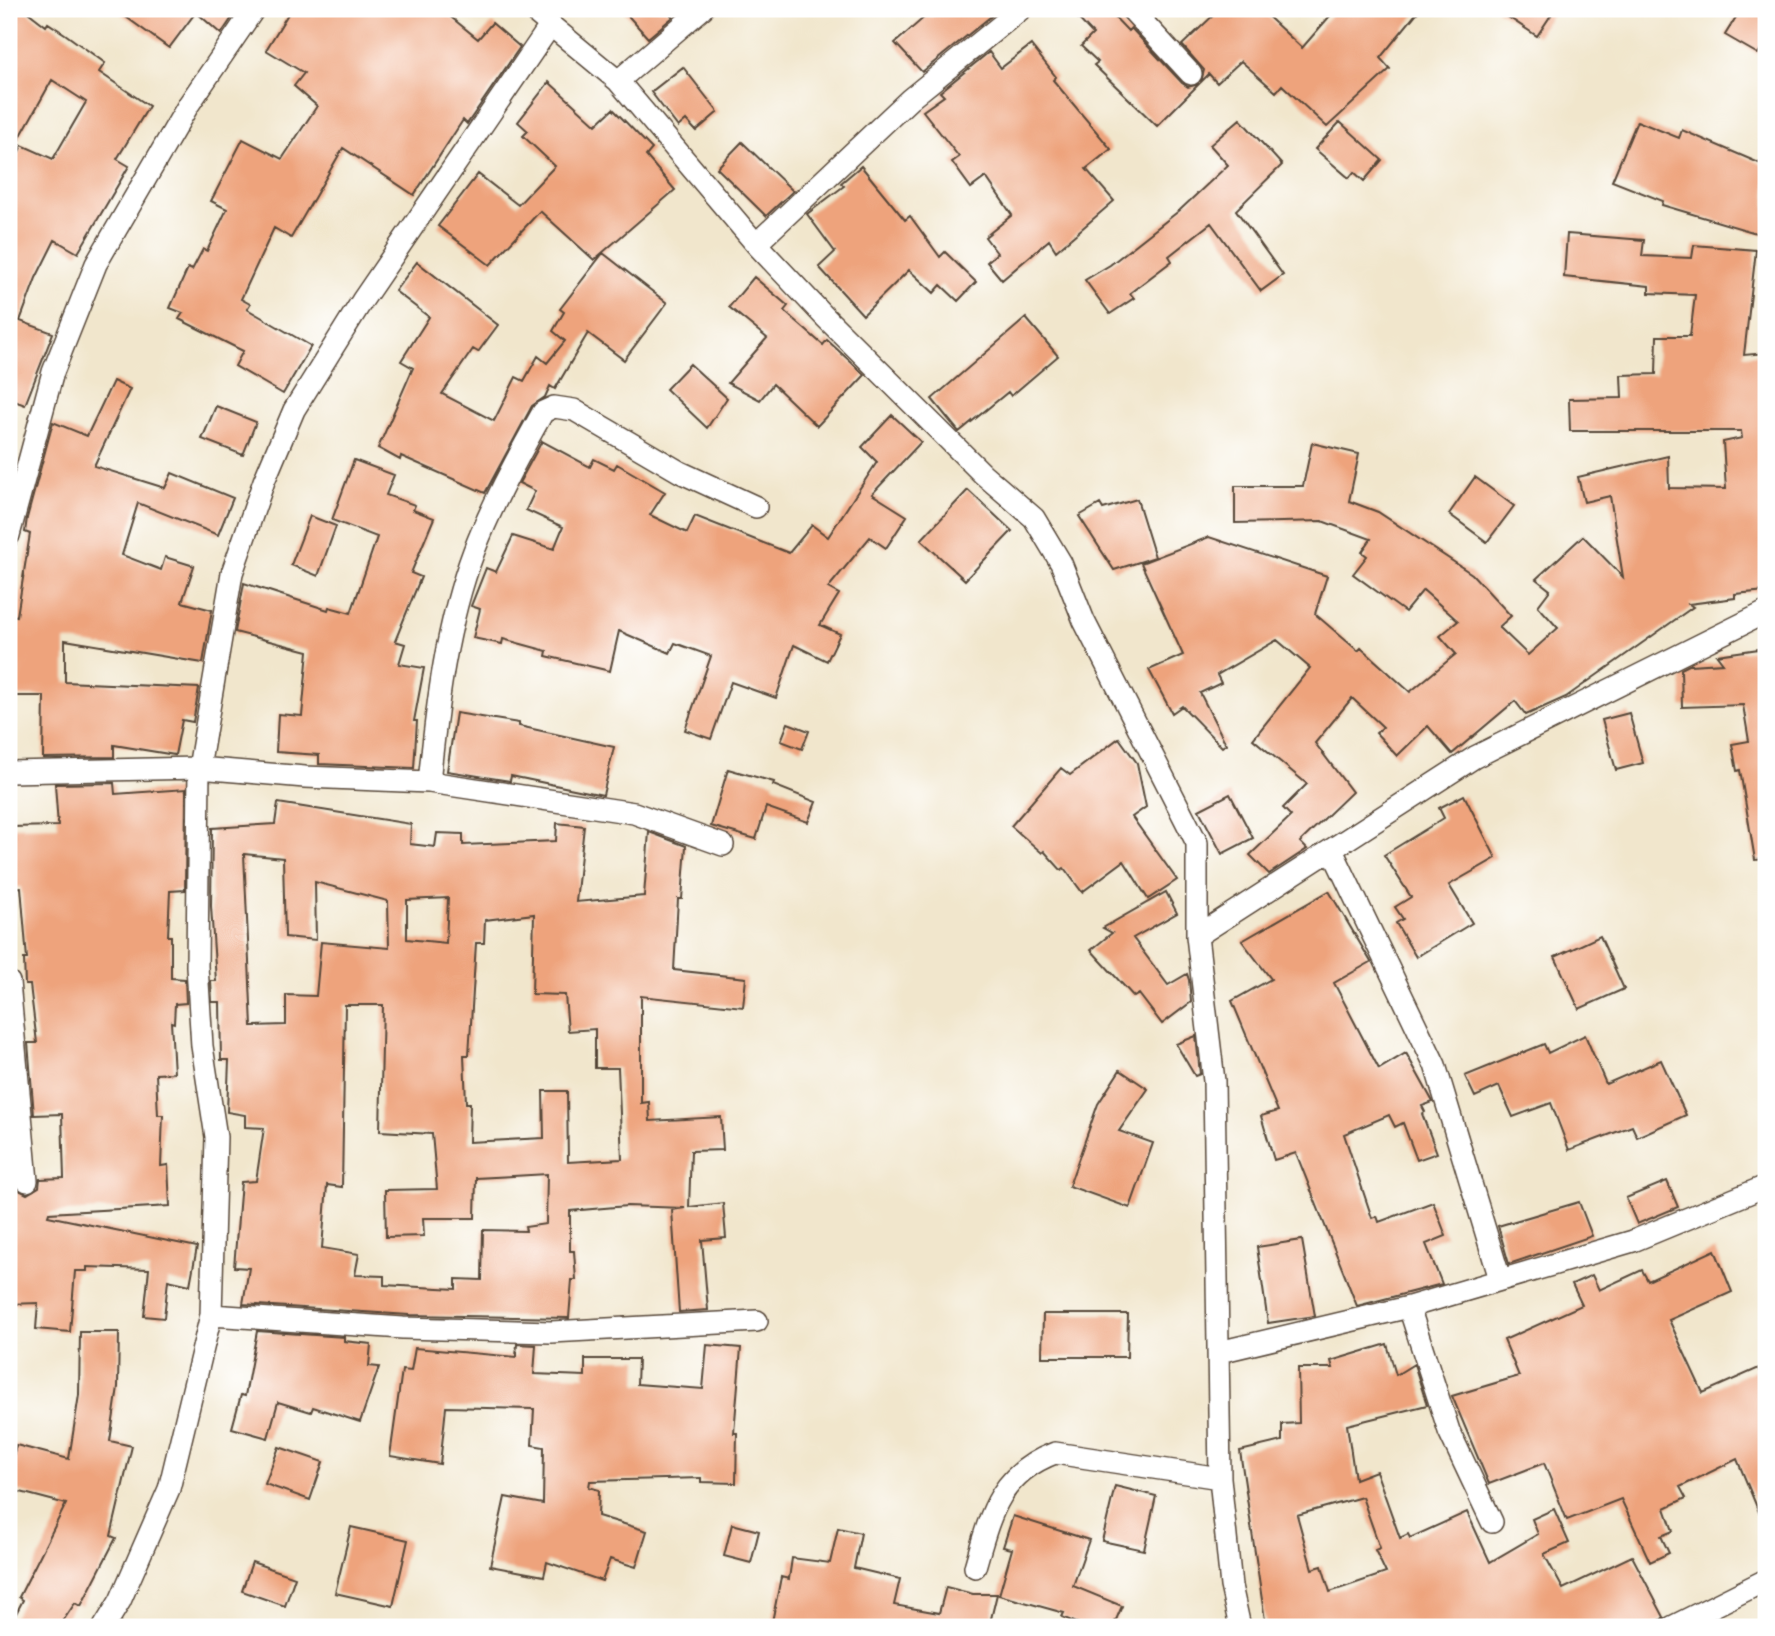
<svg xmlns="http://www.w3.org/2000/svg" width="1775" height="1636" font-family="Alegreya,serif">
	<rect width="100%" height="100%" fill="#fff"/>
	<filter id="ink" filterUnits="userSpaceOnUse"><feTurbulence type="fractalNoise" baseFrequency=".0143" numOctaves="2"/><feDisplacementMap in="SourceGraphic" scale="14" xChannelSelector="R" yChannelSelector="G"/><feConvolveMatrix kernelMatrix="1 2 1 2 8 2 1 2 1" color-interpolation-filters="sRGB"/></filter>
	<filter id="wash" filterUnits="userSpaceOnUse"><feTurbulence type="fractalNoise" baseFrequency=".00686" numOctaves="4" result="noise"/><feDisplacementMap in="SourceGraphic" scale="28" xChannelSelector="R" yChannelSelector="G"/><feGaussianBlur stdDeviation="1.57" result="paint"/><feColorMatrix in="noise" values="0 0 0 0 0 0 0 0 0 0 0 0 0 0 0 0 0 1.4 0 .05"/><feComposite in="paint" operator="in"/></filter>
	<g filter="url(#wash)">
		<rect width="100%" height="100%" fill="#f1e6cc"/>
		<g id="blocks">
			<!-- building -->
			<path fill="#eea37b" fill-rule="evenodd" d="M9,9H24L46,26L48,23L65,34L105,63L99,72L149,106L117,159L129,166L78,253L55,240L36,278L20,321L53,333L25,405L9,399V173L22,145L53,159L86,102L52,80L9,157Z
				M115,9H238L221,34L196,12L169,48Z
				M291,9H441L478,39L492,23L520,47L467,124L463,120L414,195L343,148L291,238L274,228L241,299L250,304L247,309L311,346L283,394L235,366L243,351L179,319L183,313L170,308L188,268L192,270L203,249L207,251L227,209L211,201L243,139L282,159L317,106L294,86L304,73L266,50Z
				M622,9H666L673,17L648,38Z
				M942,9H1000L922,72L895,43L928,14L931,17Z
				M1069,9H1107L1128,31L1131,28L1182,83L1188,87L1199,84L1157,126L1094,65L1098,62L1081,46L1093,34Z
				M1220,9H1260L1302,48L1336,9H1420L1380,58L1390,69L1327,127L1282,85L1276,92L1241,61L1217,83L1209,74L1201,82L1204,70L1182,45Z
				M1496,9H1555L1537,36Z
				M1741,9H1755L1766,16V41L1758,54L1725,35Z
				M1031,45L1056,77L1053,80L1111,149L1086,169L1114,201L1056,251L1049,240L1002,280L987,262L997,253L985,237L1012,215L986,177L971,188L952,162L959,157L923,111L944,96L940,92L989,52L1001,68Z
				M683,67L718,112L696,131L686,120L678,127L651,92Z
				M549,82L596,125L613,109L652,149L646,156L675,190L594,260L540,211L490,265L438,226L478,174L518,205L555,166L523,136L528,131L518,122Z
				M1240,119L1282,165L1236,210L1283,275L1261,291L1211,223L1169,256L1172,261L1130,293L1134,298L1110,314L1085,280L1110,265L1180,210L1228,165L1210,145Z
				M1637,121L1679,138L1682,130L1766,166V236L1662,205L1663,201L1612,181Z
				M1340,122L1382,160L1364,181L1354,172L1349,178L1315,149Z
				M742,142L793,191L766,216L717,168Z
				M861,166L905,220L910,216L940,257L945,252L976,282L958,301L941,285L934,293L909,270L863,315L819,267L835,252L807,214L844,186L841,183Z
				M1567,234L1644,240L1642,256L1692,258L1694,245L1756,250L1744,355L1766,353V591L1735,594V598L1689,604L1693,607L1566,697L1526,715L1515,701L1452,754L1428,726L1397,756L1376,733L1383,727L1352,698L1315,743L1352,792L1300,842L1307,849L1269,874L1250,855L1291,816L1283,808L1307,784L1253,739L1310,668L1277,640L1217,675L1221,683L1200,693L1226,744L1222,747L1182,706L1172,713L1149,670L1183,655L1141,563L1209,537L1327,576L1315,614L1358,651L1361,648L1410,692L1456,654L1440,636L1458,621L1423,590L1405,612L1353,574L1367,556L1362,552L1371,539L1322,521L1235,523V486H1303L1312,443L1359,454L1349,501L1378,512L1472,574L1511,616L1499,627L1528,655L1558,628L1538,606L1550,590L1536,579L1583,536L1623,577L1610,496L1584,502L1578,477L1668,456L1669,488L1726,489L1723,442L1742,438L1741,431H1570L1569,399L1622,398L1621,375L1656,374L1657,336H1690L1695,295L1649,293V286L1564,277Z
				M603,253L667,303L624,360L588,333L555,389L550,386L545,397L532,406L485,493L401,456L400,460L378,448L413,368L401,361L429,317L395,291L417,262L498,325L478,352L473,349L442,394L494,421L516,377L524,381L538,356L547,363L565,341L553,331L564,312L560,309Z
				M754,277L788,306L784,311L823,345L827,340L865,375L817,426L773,384L760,400L728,383L767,338L729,307Z
				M1026,318L1058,356L1011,396L1008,392L959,432L932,399Z
				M690,364L727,398L707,428L666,389Z
				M113,381L130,389L94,466L165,488L172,473L233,498L218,535L138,503L122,555L161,570L165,557L194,566L182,602L212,610L203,663L65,640V682L199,688L193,722L182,720L175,755L114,745V757L43,758L44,696H10V615L17,616L30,534L25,532L27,518L53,422L87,436Z
				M216,406L256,422L243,455L202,439Z
				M892,415L921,442L872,494L907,516L886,548L870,537L828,588L839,594L820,625L840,634L827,661L794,645L776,698L731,682L711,739L685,730L711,656L675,643L670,653L619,631L610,671L546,656L547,651L503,639L502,644L473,638L480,609L471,606L486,568L496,572L513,536L554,549L563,527L526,510L535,491L519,483L542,441L590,467L594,459L614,469L617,464L665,492L650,515L687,533L695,516L789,553L812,525L828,537L877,462L862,447Z
				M354,460L394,475L386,495L415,505L413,510L434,518L411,573L421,577L395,641L405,644L399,664L424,668L414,721H417L414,768L319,764V755L276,752L278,714L302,716L308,651L235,632L244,583L328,610L329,607L351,613L377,537L332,520Z
				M1475,477L1514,506L1487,542L1449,514Z
				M968,490L1012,531L965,580L921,540Z
				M1137,499L1155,557L1114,570L1079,516L1100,504L1103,509Z
				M310,516L336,526L318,576L291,565Z
				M1766,648V859L1755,860L1740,770L1737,771L1732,744L1749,741L1743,705L1682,707L1681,669L1689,665L1723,663L1717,655Z
				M456,713L519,723V726L614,747L603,795L511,776L510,781L447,771Z
				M1629,713L1643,763L1616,770L1602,720Z
				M788,723L809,731L802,749L781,741Z
				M1119,738L1137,763L1146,807L1132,817L1177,880L1148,899L1124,861L1082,892L1064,868L1061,870L1044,851L1042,853L1011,826L1061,768L1070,775Z
				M728,769L774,782L773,785L816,802L808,822L766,807L756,839L711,826Z
				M114,783L115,794L186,789L185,890L170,891L168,936H171V978L185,979L186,1003L175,1004L174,1023L171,1022L174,1073L156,1074L158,1115H163L161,1166L168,1165L170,1206L49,1213L48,1216L197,1247L190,1285L168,1280L164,1318L144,1316L149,1269L87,1267V1271H75L70,1332L36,1329L38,1303L9,1304V1180H14L17,1189L27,1194L39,1187L40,1179L64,1178L62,1114L34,1115L28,1043H37L30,985H25L24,959H27L21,887L9,888V827L58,826L55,784Z
				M1230,794L1253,838L1222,854L1199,810Z
				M1464,795L1496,858L1449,885L1472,923L1416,957L1396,923L1403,919L1395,907L1411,897L1384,855L1444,818L1439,808Z
				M278,803L411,824L410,844L435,847L437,833L463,834V845L556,841L557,823L584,826L576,902L644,896L649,832L686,846L682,899H678L674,970L746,978L743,1007L641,996V1103L649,1102L650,1121L721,1117L723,1150L691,1151L689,1207L723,1203L726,1238L702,1240L708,1310L679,1312L672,1210L685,1208L627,1206L570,1211V1251H574L576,1280H572L569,1318L409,1315L243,1304L249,1268L234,1267L241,1182L256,1181L264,1128L245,1127V1115L227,1112L229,1060H221L220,1002H212L211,981H216L211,906L212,828L275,824ZM244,854L283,858L285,937L316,940L315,882L388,901L389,948L321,942L316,996L286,995V1025L252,1026ZM448,898L446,943L407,939V900ZM534,914L532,994L565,995L568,1031L595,1029V1068H618L622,1159L568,1162L567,1091H543L544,1138L469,1142L470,1103H466L464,1055H469L476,943H484L485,920ZM345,1005H383L380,1131L432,1134L437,1189L385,1190L386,1237L424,1236L423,1218H475L476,1178L547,1174L546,1224L525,1227L526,1231L483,1230L482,1280L456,1279V1289L384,1285V1276L355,1275L359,1254L322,1248L327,1185L342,1187Z
				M1329,891L1371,962L1334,983L1379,1069L1406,1053L1433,1102L1422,1106L1425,1112L1422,1114L1437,1153L1417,1160L1403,1123L1395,1127L1389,1115L1344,1134L1372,1218L1377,1216L1379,1222L1433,1202L1446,1236L1426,1244L1442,1284L1357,1306L1296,1153L1274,1160L1261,1116L1278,1111L1232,1001L1271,979L1242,941Z
				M1166,892L1177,913L1133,938L1168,985L1187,974L1189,980L1191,1002L1162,1024L1139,994L1134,997L1091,950L1112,933L1103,928Z
				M1600,936L1624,989L1579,1009L1555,957Z
				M1585,1035L1606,1084L1661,1060L1686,1115L1637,1137L1632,1126L1569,1150L1551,1103L1513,1117L1499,1086L1475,1097L1465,1076L1544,1044L1548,1053Z
				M1196,1036L1200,1074L1195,1076L1176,1044Z
				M1120,1070L1148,1089L1119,1131L1153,1143L1130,1208L1069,1186L1098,1104Z
				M1667,1181L1678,1207L1637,1224L1626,1198Z
				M1579,1202L1592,1236L1509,1264L1498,1226Z
				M1302,1240L1315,1316L1268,1323L1257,1247Z
				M1715,1250L1732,1292L1669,1320L1703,1393L1759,1368L1766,1383V1529L1737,1459L1680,1487L1686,1498L1665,1508L1673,1531L1661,1536L1669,1553L1650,1562L1621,1499L1567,1520L1544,1463L1489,1484L1452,1396L1519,1376L1504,1340L1582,1305L1572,1284L1592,1275L1599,1290L1642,1270L1648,1281Z
				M1043,1314H1128L1127,1357H1042Z
				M257,1331L344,1337V1341L371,1344L369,1366L379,1367L360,1422L313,1407L311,1412L278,1402L268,1438L232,1428L241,1395L245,1396Z
				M80,1332H119L118,1387L110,1441L132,1446L111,1536L116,1538L81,1606L75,1603L59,1627H9L23,1600L19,1597L66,1504L9,1489V1473L16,1445L69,1459L79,1395Z
				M517,1344L536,1345L534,1374L585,1376V1359H638L637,1384L703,1389L707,1345L741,1348L734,1433H737L736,1483L701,1482V1478L590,1481L589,1487L599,1490L598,1516L647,1531L636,1567L610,1559L602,1581L547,1562L544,1576L490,1566L505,1497L543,1504L544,1447L532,1445L534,1409L446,1407L440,1464L390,1456L402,1370L411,1371L415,1348L516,1357Z
				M1387,1344L1396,1375L1414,1364L1427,1405L1347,1425L1355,1479L1376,1471L1400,1538L1408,1534L1410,1538L1467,1512L1490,1562L1538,1534L1532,1519L1554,1509L1569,1543L1544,1554L1563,1589L1632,1556L1664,1617L1661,1620L1648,1627H1266L1240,1451L1282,1441V1424L1299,1423L1298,1368H1333L1331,1361ZM1362,1497L1380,1548L1375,1550L1386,1573L1330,1592L1322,1566L1312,1569L1297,1515Z
				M279,1447L323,1462L310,1500L265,1484Z
				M1115,1486L1156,1496L1144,1550L1102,1541Z
				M1013,1516L1089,1540L1073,1586L1122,1606L1113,1627H1086L1062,1617L1064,1613L999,1595L1012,1549L1003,1547Z
				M732,1524L759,1531L751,1563L724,1556Z
				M351,1527L408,1540L393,1606L335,1593Z
				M838,1528L861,1533L854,1568L900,1579L894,1605L939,1613L946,1587L973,1594H997L989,1627H771L781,1577L789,1579L792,1558L830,1563Z
				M252,1562L295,1577L285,1606L242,1591Z"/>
		</g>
	</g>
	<g filter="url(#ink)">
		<use href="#blocks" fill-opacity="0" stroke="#564638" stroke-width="2"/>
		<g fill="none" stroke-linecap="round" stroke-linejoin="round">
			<!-- minor casing -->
			<g stroke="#564638" stroke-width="24">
				<path id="minor" d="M531,9L618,81L756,244L824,316L983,474L1034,518L1061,563L1084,621L1197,843V936L1214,1081L1220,1478L1231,1586L1240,1627
					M1131,9L1191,74
					M618,81L702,9
					M756,244L910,99L1021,9
					M9,535L53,372L96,264L189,104L254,9
					M9,772L199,768L305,777L429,782L634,813L723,845
					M429,782C437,704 446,625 474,551C492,504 518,456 543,412L554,407L574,410L680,472L756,507
					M1332,850L1435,1065L1500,1279
					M1197,936L1475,757L1766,612
					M9,982L27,1181
					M1409,1307L1449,1431L1492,1522
					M211,1315L403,1328L551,1332L757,1321
					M1219,1352L1409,1307L1633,1241L1766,1186
					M975,1567C990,1515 999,1474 1055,1453L1220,1478
					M104,1627L120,1601L169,1489L211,1315L216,1137L202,1046L197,966L199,768L232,573L264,481L294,410L362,301L550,26
					M1672,1627L1766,1580"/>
			</g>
			<!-- minor -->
			<use href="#minor" stroke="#fff" stroke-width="21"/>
		</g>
	</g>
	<!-- margin -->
	<rect width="1775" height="1636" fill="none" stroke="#fff" stroke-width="35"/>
</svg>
